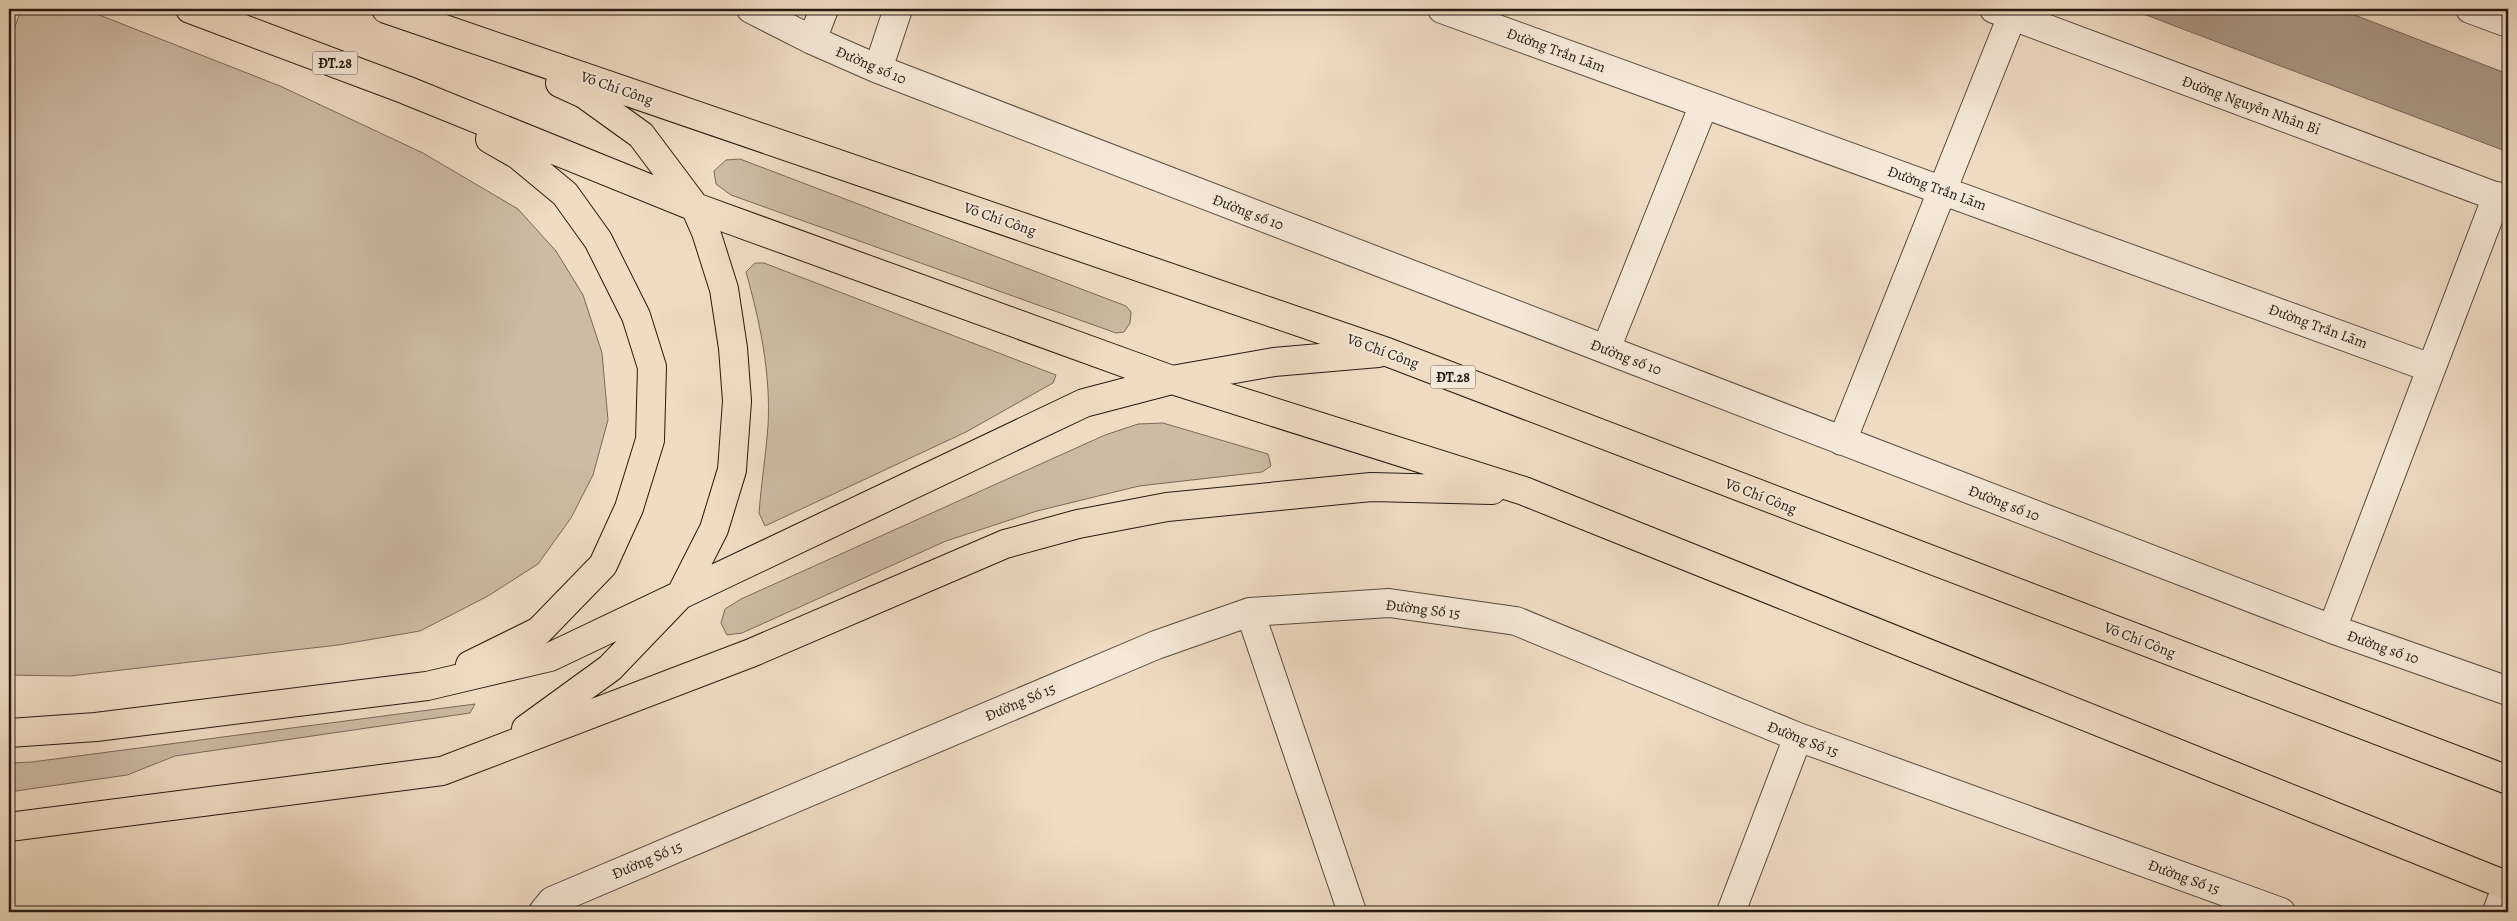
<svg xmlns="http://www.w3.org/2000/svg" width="2517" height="921" font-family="Alegreya,serif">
	<rect width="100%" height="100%" fill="#efdcc3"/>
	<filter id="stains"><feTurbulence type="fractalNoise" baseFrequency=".004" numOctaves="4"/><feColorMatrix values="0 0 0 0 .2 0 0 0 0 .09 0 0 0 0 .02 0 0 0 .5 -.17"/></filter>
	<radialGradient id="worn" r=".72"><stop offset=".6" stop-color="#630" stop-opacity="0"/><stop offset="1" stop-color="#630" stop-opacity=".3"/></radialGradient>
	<!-- green -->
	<path fill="#ccbba5" stroke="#786b5c" d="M21,9H84L280,86L423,153L518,209L556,251L583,295L602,353L608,420L593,475L571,518L538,564L488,596L420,631L338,645L70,676L9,675V45Z
		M740,159L1126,306L1131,312L1130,323L1124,332L1116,333L731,195L716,184L714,171L726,160Z
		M755,263H764L1056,375L1053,383L966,432L765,526L759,513C761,484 766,455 768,426C771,374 760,322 746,272Z
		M1163,423L1268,454L1271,466L1262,472L1139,486L1037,511L946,541L742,633L727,635L721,623L725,609L741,599L1105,435L1138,424Z
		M475,704L470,713L175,756L127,775L9,792V763L32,762Z"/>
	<!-- water -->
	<path fill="#aa9a87" stroke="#746759" d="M2130,9H2339L2508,74V152Z"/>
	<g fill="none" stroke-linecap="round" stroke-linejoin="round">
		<!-- minor casing -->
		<g stroke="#574b3f" stroke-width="30">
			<path id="minor" d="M751,9L812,40L878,69L2332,629L2508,691
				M1442,9L2431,368
				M1994,9L2508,201
				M2470,9L2508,23
				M812,40L824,9
				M878,69L898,9
				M1606,349L1704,104
				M1842,441L2012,16
				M1250,612L1352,912
				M2332,629L2497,196
				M543,912L552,901L1156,645L1250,612L1389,603L1516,621L1798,737L2281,912
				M1731,912L1798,737"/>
		</g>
		<!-- tertiary casing -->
		<g stroke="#574b3f" stroke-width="30">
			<path id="tertiary" d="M2497,912L2508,882"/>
		</g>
		<!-- primary casing -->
		<g stroke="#241b13" stroke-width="30">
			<path id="primary" d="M190,9L406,90L695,207L1172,380L1524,491L2508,886
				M386,9L1387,352L2508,780
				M470,665L539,631L603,565L629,508L650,440L652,367L636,316L598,240L565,194L518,155L490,139
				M526,729L610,668L681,594L714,529L732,470L737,401L733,348L724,289L706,232L695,207L641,135L584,94L560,83
				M9,733L96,727L427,686L550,657L1084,403L1172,380L1274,362L1378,353
				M9,827L442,771L751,653L1005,544L1078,524L1167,507L1371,487L1492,490"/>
		</g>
		<!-- minor -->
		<use href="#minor" stroke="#f5e8d8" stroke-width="28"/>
		<!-- tertiary -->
		<use href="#tertiary" stroke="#f5e8d8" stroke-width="28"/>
		<!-- primary -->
		<use href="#primary" stroke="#efdcc3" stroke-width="28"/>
	</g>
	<g text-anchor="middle" stroke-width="4" stroke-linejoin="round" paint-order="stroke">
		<!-- shield labels -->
		<g fill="#f5e8d8" stroke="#63584e" stroke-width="1">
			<rect x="312.5" y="51.5" width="45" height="23" rx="4"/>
			<rect x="1430.5" y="365.5" width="45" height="23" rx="4"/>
		</g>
		<g font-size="14" font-weight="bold" fill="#241b13">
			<text x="335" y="68">ĐT.28</text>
			<text x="1453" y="382">ĐT.28</text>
		</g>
		<!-- street labels -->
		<g font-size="15" fill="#241b13" stroke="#f5e8d8">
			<text transform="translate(1556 50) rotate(20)" y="5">Đường Trần Lãm</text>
			<text transform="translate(871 65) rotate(23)" y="5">Đường số 10</text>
			<text transform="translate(617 88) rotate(19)" y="5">Võ Chí Công</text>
			<text transform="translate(2251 105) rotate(20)" y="5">Đường Nguyễn Nhân Bỉ</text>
			<text transform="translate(1937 188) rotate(20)" y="5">Đường Trần Lãm</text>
			<text transform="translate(1248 212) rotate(21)" y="5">Đường số 10</text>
			<text transform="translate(1000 219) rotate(19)" y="5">Võ Chí Công</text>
			<text transform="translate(2318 326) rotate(20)" y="5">Đường Trần Lãm</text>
			<text transform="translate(1383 351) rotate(20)" y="5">Võ Chí Công</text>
			<text transform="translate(1626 357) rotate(21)" y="5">Đường số 10</text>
			<text transform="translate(1761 496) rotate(21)" y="5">Võ Chí Công</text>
			<text transform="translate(2004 503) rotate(21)" y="5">Đường số 10</text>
			<text transform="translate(1423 609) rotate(7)" y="5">Đường Số 15</text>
			<text transform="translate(2140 640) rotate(21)" y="5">Võ Chí Công</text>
			<text transform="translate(2383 647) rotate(19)" y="5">Đường số 10</text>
			<text transform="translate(1020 702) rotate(-23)" y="5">Đường Số 15</text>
			<text transform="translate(1803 739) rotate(21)" y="5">Đường Số 15</text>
			<text transform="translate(647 860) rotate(-23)" y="5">Đường Số 15</text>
			<text transform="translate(2184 877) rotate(20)" y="5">Đường Số 15</text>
		</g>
	</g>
	<!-- margin -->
	<rect width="2517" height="921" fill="none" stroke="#efdcc3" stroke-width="30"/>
	<rect x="10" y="10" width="2497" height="901" fill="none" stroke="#241b13" stroke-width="2.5"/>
	<rect x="15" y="15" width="2487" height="891" fill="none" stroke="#241b13"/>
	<rect width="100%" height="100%" filter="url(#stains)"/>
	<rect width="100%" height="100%" fill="url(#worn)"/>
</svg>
